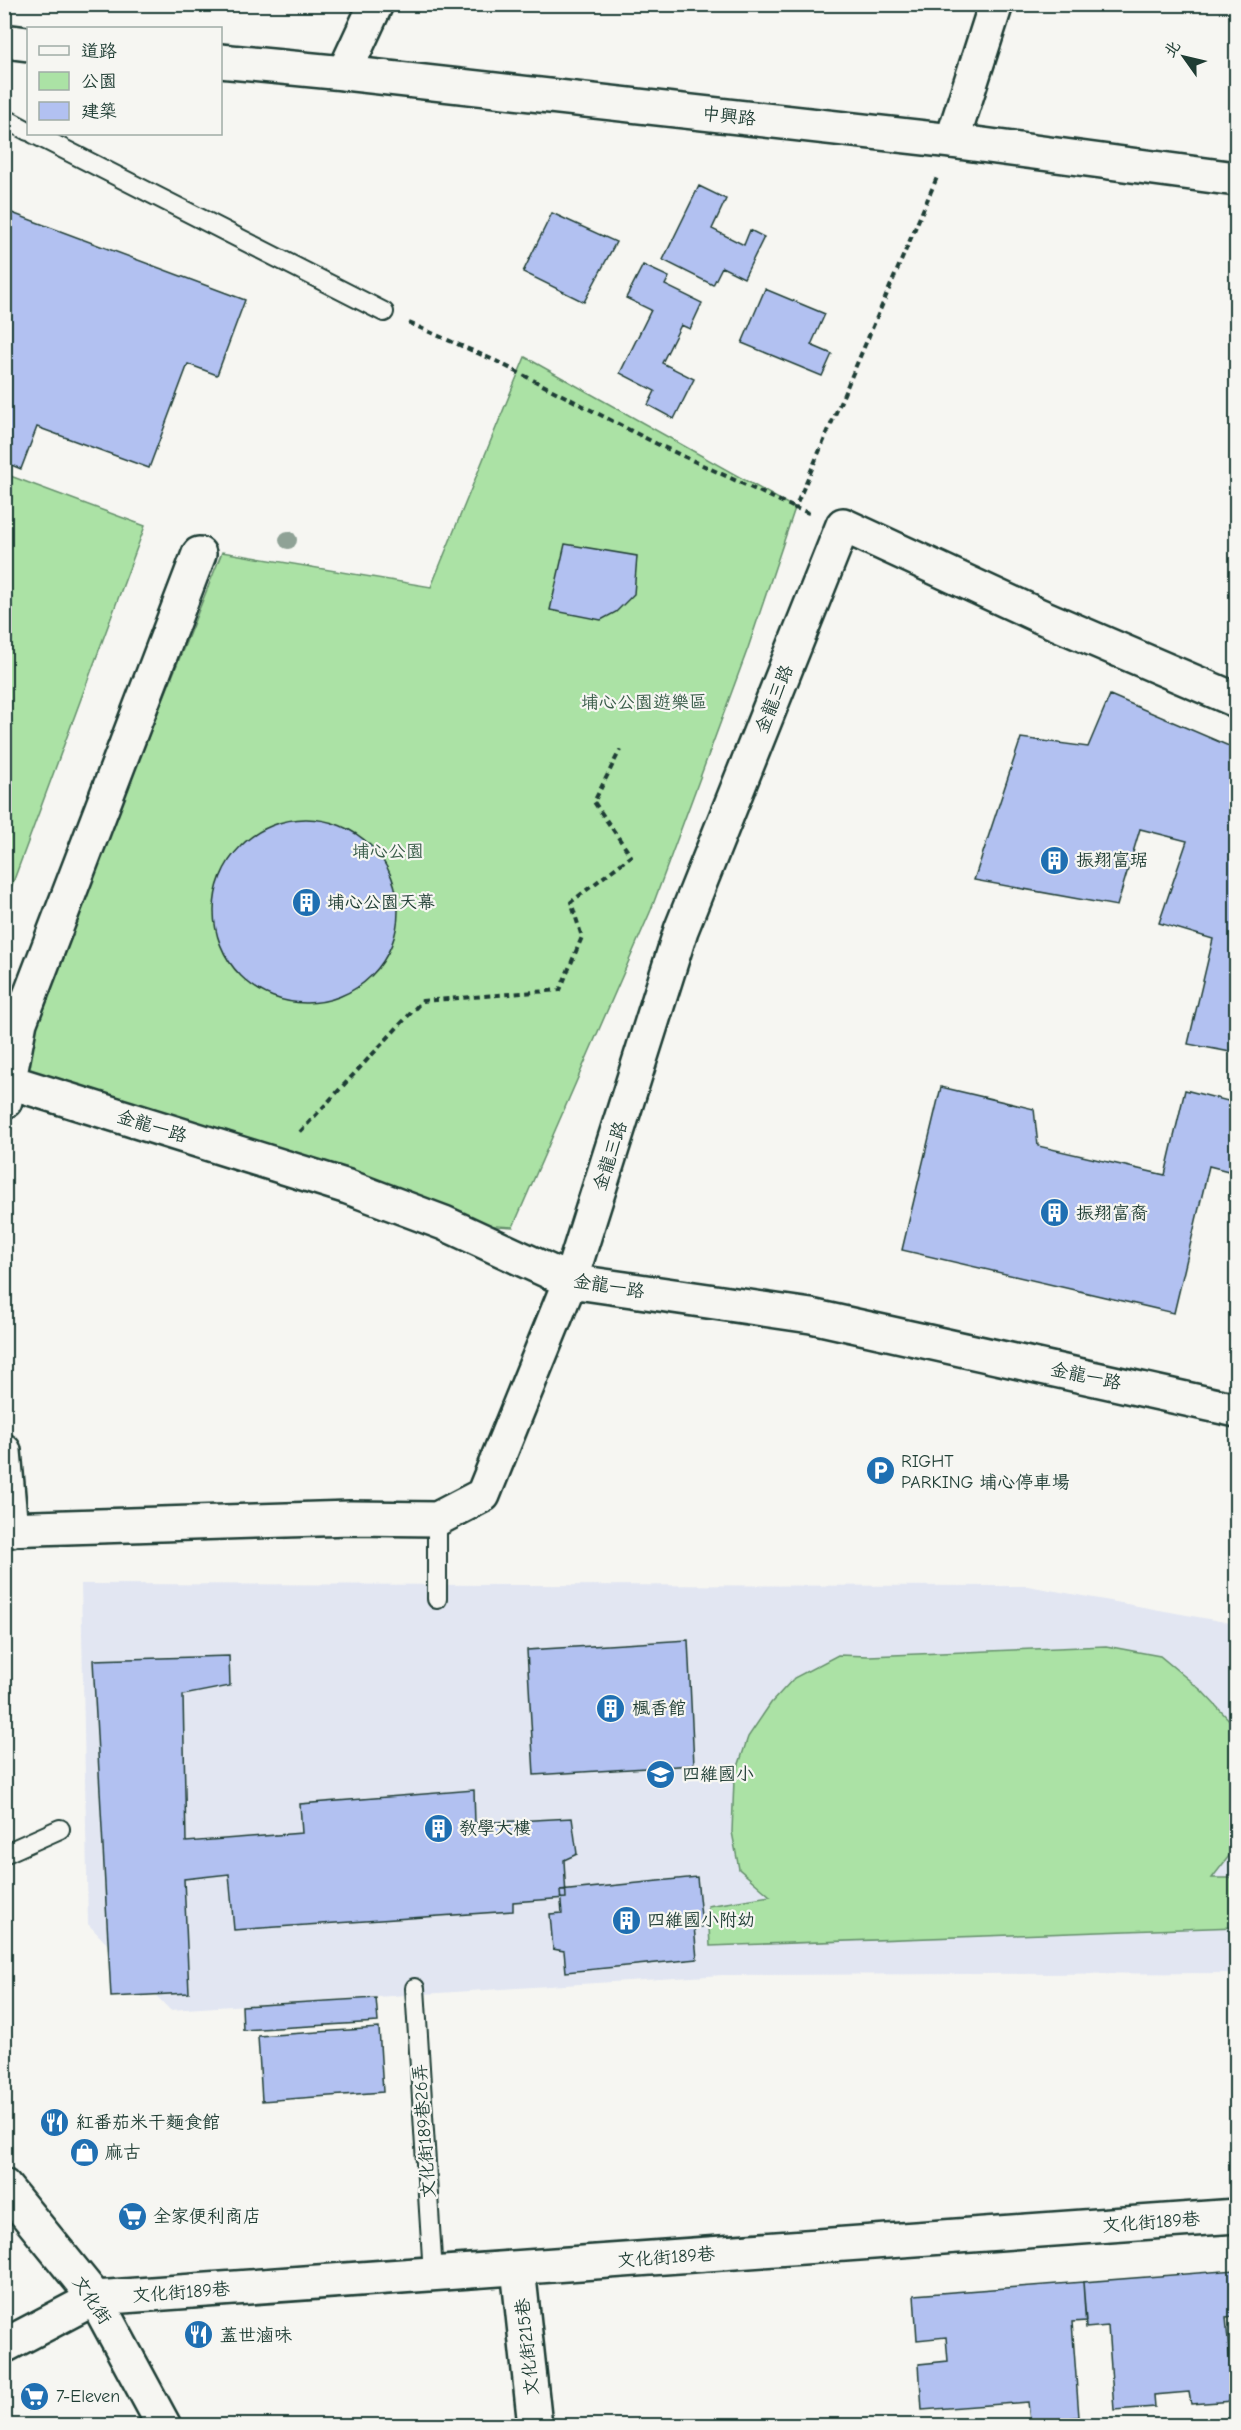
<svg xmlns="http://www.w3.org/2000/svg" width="1241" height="2430" viewBox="0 0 1241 2430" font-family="'Comic Neue','LXGW WenKai TC',sans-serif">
  <rect width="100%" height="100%" fill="#f6f6f2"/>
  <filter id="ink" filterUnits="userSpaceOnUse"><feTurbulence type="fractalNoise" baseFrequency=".0167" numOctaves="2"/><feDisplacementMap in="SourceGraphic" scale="12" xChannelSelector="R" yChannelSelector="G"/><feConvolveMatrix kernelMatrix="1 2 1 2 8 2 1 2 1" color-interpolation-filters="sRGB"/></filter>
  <g filter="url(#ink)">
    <path fill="#e2e6f2" d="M81,1584L1028,1586L1236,1624V1973L723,1975L170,2010L88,1924Z"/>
    <path fill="#abe2a5" stroke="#65906c" stroke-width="1.5" d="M525,357L795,508L748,648L651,910L513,1227L444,1223L17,1065L222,552L431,587Z
      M5,474L145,526L5,904L4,474Z
      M1106,1646L1160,1656L1201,1690L1236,1727V1847L1212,1878H1236V1927L710,1946L708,1906L770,1896L739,1869L732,1832L734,1779L748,1737L771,1703L794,1678L838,1655L869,1656Z"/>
    <path fill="#b2c1f1" stroke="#1f3d34" stroke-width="1.5" d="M699,186L726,199L712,229L744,245L750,230L764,237L744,278L722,267L713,285L663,260Z
      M4,210L245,300L217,375L188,364L149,468L37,427L21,469L4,462Z
      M552,213L616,242L584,302L523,272Z
      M643,265L669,277L665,285L702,303L690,329L681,325L662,363L694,379L674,419L648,405L655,391L620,373L651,310L626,298Z
      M765,289L825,314L811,345L832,354L822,376L742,343Z
      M565,544L637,556L634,594L616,612L601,620L550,610Z
      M1110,695L1236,749V1053L1188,1044L1213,939L1159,923L1187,841L1140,829L1117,906L974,880L1021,738L1088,747Z
      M214 911a92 92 0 1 1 184 0a92 92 0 1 1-184 0Z
      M941,1087L1034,1109L1038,1146L1165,1175L1185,1090L1236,1103V1173L1209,1166L1174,1313L902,1250Z
      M688,1640L694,1765L534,1775L527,1650Z
      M229,1656L230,1686L183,1695L186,1842L302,1833L300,1804L474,1790L475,1823L572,1818L577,1854L564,1860L566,1898L513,1902V1911L234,1930L229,1874L184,1879L189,1993L111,1997L93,1660Z
      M697,1877L702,1927L694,1926L697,1959L566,1972L564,1951L553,1949L550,1914L562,1913L560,1891Z
      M376,1998L378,2022L243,2030L242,2006Z
      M379,2028L383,2092L262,2101L258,2036Z
      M1236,2270V2316L1226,2317L1233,2401L1191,2404L1189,2392L1154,2395L1155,2407L1114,2410L1108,2326L1086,2328L1083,2282Z
      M1083,2282L1086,2321L1072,2322L1079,2417L1030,2421L1028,2402L922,2410L919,2364L948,2361L946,2337L917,2340L914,2295Z"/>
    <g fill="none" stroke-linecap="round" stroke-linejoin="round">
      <defs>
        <path id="lane" d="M4,118L28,131
          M34,134L384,312
          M437,1519V1599
          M4,1854L60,1829
          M415,1988L433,2274"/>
        <path id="street" d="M344,73L376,4
          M952,141L996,4
          M4,1080L348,1187L444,1223L570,1281L811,1316L1236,1410
          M5,1101L20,1022L199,554
          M4,1451L11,1530
          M4,1529L350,1518L437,1519L483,1495L570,1281L681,930L843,525L1040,616L1236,700
          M518,2268L535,2426
          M4,2346L95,2298L1236,2216"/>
        <path id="secondary" d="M4,41L28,44
          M220,61L344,73L952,141L1236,179
          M4,2186L95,2298L164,2426"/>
      </defs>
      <use href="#lane" stroke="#1f3d34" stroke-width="22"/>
      <use href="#street" stroke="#1f3d34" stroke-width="38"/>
      <use href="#secondary" stroke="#1f3d34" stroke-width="38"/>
      <path stroke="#1f3d34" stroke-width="4" stroke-dasharray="6 4.5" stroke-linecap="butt" d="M409,323L496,361L657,444L795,508
        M809,513L795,508L938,175
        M300,1132L422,1001L560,990L582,937L571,902L631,856L594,802L620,750"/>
      <use href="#lane" stroke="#f6f6f2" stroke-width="18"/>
      <use href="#street" stroke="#f6f6f2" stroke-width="33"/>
      <use href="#secondary" stroke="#f6f6f2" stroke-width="33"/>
    </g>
    <circle fill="#8fa296" cx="288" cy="540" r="9"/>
  </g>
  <defs>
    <symbol id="building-disc" viewBox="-11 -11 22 22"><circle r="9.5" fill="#1f6fb2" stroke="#f6f6f2"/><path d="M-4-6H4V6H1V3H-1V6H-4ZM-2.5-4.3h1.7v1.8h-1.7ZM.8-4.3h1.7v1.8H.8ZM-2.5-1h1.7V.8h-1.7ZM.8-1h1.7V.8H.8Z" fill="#fff"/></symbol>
    <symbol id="parking-disc" viewBox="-11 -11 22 22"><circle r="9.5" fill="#1f6fb2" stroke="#f6f6f2"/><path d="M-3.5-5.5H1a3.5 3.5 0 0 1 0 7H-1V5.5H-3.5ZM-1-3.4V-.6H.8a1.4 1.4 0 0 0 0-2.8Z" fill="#fff"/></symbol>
    <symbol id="school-disc" viewBox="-11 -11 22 22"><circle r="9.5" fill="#1f6fb2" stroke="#f6f6f2"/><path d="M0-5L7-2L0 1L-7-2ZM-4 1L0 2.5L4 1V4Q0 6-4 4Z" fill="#fff"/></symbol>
    <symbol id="restaurant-disc" viewBox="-11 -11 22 22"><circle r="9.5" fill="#1f6fb2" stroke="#f6f6f2"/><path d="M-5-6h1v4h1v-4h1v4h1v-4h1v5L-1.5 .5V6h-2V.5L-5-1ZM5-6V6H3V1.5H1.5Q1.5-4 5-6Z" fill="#fff"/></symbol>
    <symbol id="shop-disc" viewBox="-11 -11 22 22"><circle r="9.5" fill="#1f6fb2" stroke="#f6f6f2"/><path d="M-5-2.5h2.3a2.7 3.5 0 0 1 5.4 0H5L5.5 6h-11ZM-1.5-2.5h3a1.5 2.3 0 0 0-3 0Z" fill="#fff"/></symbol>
    <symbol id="supermarket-disc" viewBox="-11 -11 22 22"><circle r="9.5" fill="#1f6fb2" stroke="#f6f6f2"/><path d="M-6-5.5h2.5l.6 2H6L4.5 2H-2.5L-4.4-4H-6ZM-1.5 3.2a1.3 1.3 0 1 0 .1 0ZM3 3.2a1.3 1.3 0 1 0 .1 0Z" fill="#fff"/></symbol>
  </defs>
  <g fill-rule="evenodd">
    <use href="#building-disc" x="1038" y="844" width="33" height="33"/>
    <use href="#building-disc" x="290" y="886" width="33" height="33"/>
    <use href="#building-disc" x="1038" y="1196" width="33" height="33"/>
    <use href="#parking-disc" x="864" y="1454" width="33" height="33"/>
    <use href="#building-disc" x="594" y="1692" width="33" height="33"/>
    <use href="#school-disc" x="644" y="1758" width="33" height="33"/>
    <use href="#building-disc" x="422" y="1812" width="33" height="33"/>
    <use href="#building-disc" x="610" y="1904" width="33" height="33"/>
    <use href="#restaurant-disc" x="38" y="2106" width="33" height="33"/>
    <use href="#shop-disc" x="68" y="2136" width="33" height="33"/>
    <use href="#supermarket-disc" x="116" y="2200" width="33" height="33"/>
    <use href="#restaurant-disc" x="182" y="2318" width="33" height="33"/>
    <use href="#supermarket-disc" x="18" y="2380" width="33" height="33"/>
  </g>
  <g text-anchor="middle" stroke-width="4.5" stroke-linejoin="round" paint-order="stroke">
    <g font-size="18" fill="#1f3d34" stroke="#f6f6f2">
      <text transform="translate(729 116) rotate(6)" y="6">中興路</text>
      <text transform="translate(774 699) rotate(-68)" y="6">金龍三路</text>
      <text transform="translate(152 1126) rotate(17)" y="6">金龍一路</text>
      <text transform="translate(610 1156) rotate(-72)" y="6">金龍三路</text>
      <text transform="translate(609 1286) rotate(9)" y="6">金龍一路</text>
      <text transform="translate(1086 1376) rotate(12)" y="6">金龍一路</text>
      <text transform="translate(424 2131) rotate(-94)" y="6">文化街189巷26弄</text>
      <text transform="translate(1151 2222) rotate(-4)" y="6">文化街189巷</text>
      <text transform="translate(666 2257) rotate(-4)" y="6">文化街189巷</text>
      <text transform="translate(181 2292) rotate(-4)" y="6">文化街189巷</text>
      <text transform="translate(92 2300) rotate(56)" y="6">文化街</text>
      <text transform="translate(527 2347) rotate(-96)" y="6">文化街215巷</text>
    </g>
    <g font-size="18" fill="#3b5e4b" stroke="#f6f6f2">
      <text x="644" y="708">埔心公園遊樂區</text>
      <text x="388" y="857">埔心公園</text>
    </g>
    <g font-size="18" fill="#1f3d34" stroke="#f6f6f2" text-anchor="start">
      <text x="1076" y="866">振翔富琚</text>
      <text x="327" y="908">埔心公園天幕</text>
      <text x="1076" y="1219">振翔富裔</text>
      <text x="901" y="1467">RIGHT<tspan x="901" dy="21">PARKING 埔心停車場</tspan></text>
      <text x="632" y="1714">楓香館</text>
      <text x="682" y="1780">四維國小</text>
      <text x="459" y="1834">教學大樓</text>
      <text x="647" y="1926">四維國小附幼</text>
      <text x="76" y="2128">紅番茄米干麵食館</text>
      <text x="105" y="2158">麻古</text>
      <text x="153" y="2222">全家便利商店</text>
      <text x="220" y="2341">蓋世滷味</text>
      <text x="56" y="2402">7-Eleven</text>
    </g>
  </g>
  <rect width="1241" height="2430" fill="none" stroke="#f6f6f2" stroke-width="24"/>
  <rect x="12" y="12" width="1217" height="2406" fill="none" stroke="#1f3d34" stroke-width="2" filter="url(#ink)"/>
  <rect x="27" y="27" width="195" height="108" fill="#f6f6f2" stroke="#a0aca6" stroke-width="1.5"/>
  <rect x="39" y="46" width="30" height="9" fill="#f6f6f2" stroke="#a0aca6" stroke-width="1.5"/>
  <text x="81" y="57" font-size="18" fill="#1f3d34">道路</text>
  <rect x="39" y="72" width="30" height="18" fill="#abe2a5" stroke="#a0aca6" stroke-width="1.5"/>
  <text x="81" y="87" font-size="18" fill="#1f3d34">公園</text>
  <rect x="39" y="102" width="30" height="18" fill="#b2c1f1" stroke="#a0aca6" stroke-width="1.5"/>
  <text x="81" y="117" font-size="18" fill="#1f3d34">建築</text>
  <g transform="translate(1184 57) rotate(304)" stroke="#f6f6f2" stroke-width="4.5" paint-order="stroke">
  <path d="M0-4.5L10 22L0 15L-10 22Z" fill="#1f3d34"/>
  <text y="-9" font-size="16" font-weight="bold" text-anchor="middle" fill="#1f3d34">北</text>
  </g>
</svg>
